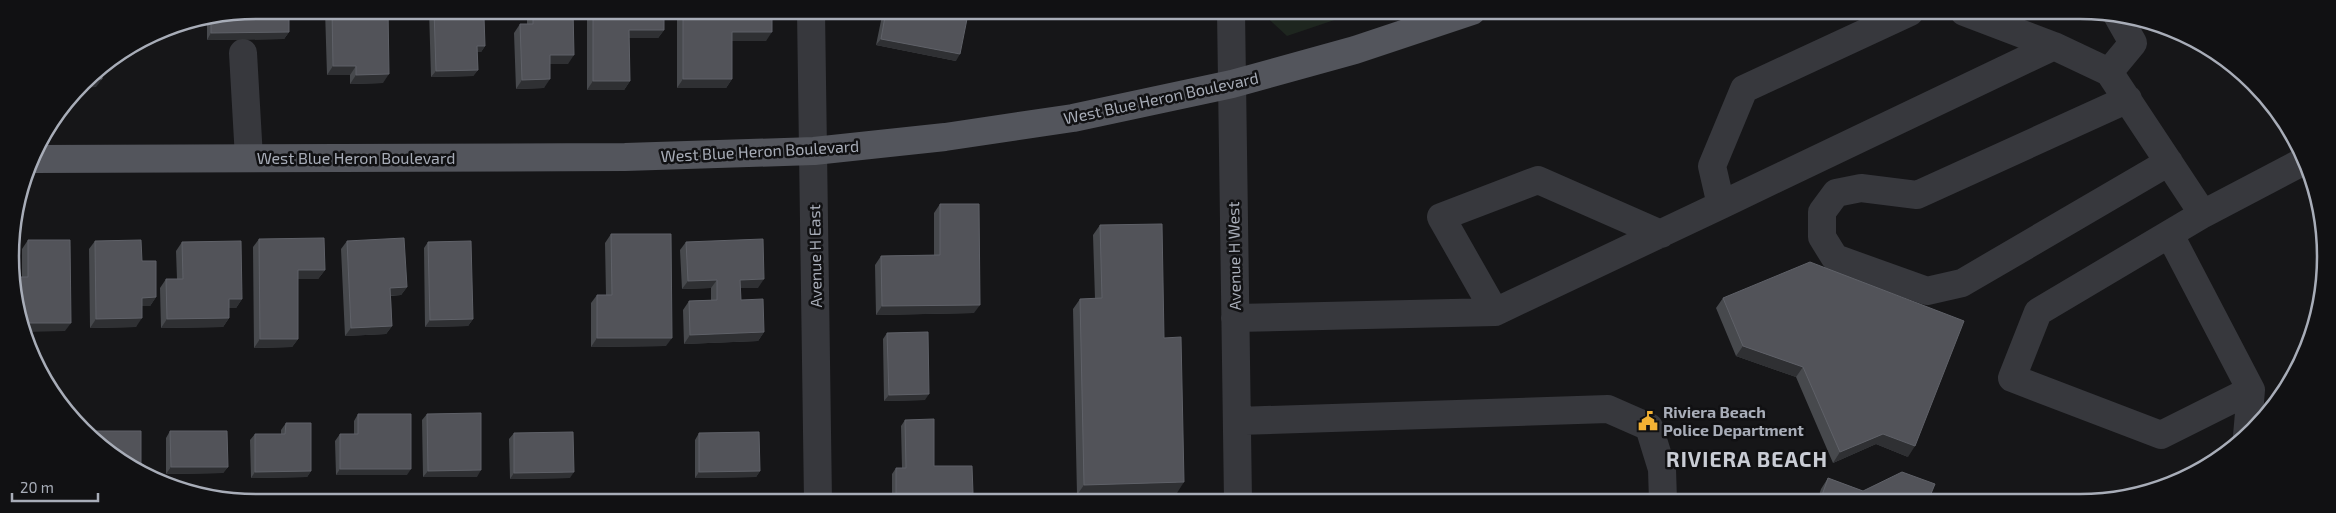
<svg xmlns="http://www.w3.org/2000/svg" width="2336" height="513" viewBox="0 0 2336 513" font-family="'Exo 2',sans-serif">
  <rect width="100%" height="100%" fill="#161618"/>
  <path fill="#1e261f" d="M1260,11H1361L1287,36Z"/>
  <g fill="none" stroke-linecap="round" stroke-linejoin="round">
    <path stroke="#37383d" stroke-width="28" d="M811,11L818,501
      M1231,11L1238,501
      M1964,12L2054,46L2109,72L2203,214L2302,162
      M243,53L249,158
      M2109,72L2133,43L2116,13
      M2128,99L1917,195L1861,188L1836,193L1822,212V237L1835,258L1927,291L1962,283L2169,162
      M1721,205L2054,46
      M2170,235L2251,390L2161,435L2012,378L2038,312L2203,214
      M1495,312L1441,217L1538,180L1661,234
      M1235,318L1495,312L1721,205L1712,166L1744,89L1910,12
      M1237,421L1608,409L1649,427L1662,469L1663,501
      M2247,436L2251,390"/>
    <path stroke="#53555c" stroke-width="28" d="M32,159L625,157L814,151L945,137L1073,118L1232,84L1355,50L1472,11"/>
  </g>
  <path fill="#47494d" d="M256,10L289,32L284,39L207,40V20Z
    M325,10H388L383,83L350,84V75H327Z
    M429,10H477V17L485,46L481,52H477L478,70L473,76L431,77Z
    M527,10H573L568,64H550L544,88L516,89L514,33L520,24H527Z
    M587,10H664V30L658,38H629L630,81L624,90H587Z
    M677,10L772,11L766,41H732V79L726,88H677Z
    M883,11H954L956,61L876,45Z
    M940,204L974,313L876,315L875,265L881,256L934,255V213Z
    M1100,225L1164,338L1177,493L1077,495L1073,309L1080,299H1095L1093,235Z
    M611,234L666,346L591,347V303L597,295H606L605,243Z
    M259,239L325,270L318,279H298V339L292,347L254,348L253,247Z
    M28,240L65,331L22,277V249Z
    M95,241L142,261L156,297L150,306H142L136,327L90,328L89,249Z
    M347,241L407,287L401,295L391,296L392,326L386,334L345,336L341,249Z
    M182,242L242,299L236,308H229V318L223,327L161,328L160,288L166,279H177L176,251Z
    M428,242L473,319L468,326L425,327L424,248Z
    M686,242L758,288H740L741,300L764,332L758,341L684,344L683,310L689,301L711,300V288L682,289L680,250Z
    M1723,298L1908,457L1876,444L1833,463L1796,377L1736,356L1716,308Z
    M887,333L925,400L884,401L883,339Z
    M358,414L407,475H336L335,441L340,434H354V421Z
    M427,414L477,477H423L422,420Z
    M905,420L934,466L973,493L968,499L940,500V501L892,500V474L896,468H902L901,426Z
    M286,423L311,471L307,477L251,478L250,440L255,434H281V430Z
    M170,431L228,467L223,473L166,474V438Z
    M514,433L570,478L510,479L509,439Z
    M699,433L760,471L756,477L695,478V440Z
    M1828,478L1863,491L1928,501H1817L1821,489Z"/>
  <path fill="#2f3033" d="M629,30H664L658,38H623Z
    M289,32L284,39L207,40L211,33Z
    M732,32H772L766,41H726Z
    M881,39L960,54L956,61L876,45Z
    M477,46H485L481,52H472Z
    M550,55H574L568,64H544Z
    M333,66H356L350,75H327Z
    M478,70L473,76L431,77L436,71Z
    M389,74L383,83L350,84L356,75Z
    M88,79H102L96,87L81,88Z
    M550,79L544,88L516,89L522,80Z
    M683,79H732L726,88H677Z
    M593,81H630L624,90H587Z
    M298,270H325L318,279H292Z
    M764,279L758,288H734L740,280Z
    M717,280L711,288L682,289L688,281Z
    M407,287L401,295L384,296L390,288Z
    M156,297L150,306H136L142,298Z
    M229,299H242L236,308H223Z
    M980,305L974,313L876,315L882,306Z
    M142,318L136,327L90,328L96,319Z
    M229,318L223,327L161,328L167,319Z
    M473,319L468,326L425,327L430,320Z
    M20,323H71L65,331L24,332Z
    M392,326L386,334L345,336L351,328Z
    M764,332L758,341L684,344L690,335Z
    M597,338H672L666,346L591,347Z
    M260,339H298L292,347L254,348Z
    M1743,346L1803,367L1796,377L1736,356Z
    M929,394L925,400L884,401L889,395Z
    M1883,434L1915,446L1908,457L1876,444L1833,463L1840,452Z
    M141,467L138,472L134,470L131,468Z
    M171,467H228L223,473L166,474Z
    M340,469H411L407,475H336Z
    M481,470L477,477H423L428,471Z
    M311,471L307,477L251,478L255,472Z
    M760,471L756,477L695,478L699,472Z
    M574,472L570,478L510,479L514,473Z
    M1184,482L1177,493L1077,495L1084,485Z
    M940,493H973L968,499L935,500Z
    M896,494H918L913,500H892Z"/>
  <path fill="#525359" stroke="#5f6168" d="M256,10H289V32L211,33V19Z
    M332,10H388L389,74L356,75V66H333Z
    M434,10H477V17H484L485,46H477L478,70L436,71Z
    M533,10H573L574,55H550V79L522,80L520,24H533Z
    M593,10H664V30H629L630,81H593Z
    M683,10L772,11V32H732V79H683Z
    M886,11H954L968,14L960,54L881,39Z
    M102,66V79H88L94,71Z
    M940,204H979L980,305L882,306L881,256L940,255Z
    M1162,224L1164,338L1181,337L1184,482L1084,485L1080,299L1102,298L1100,225Z
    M611,234H671L672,338H597V295H612Z
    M324,238L325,270H298V339H260L259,239Z
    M404,238L407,287L390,288L392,326L351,328L347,241Z
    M763,239L764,279L740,280L741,300L763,299L764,332L690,335L689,301L717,300V280L688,281L686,242Z
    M28,240H70L71,323H20L18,321L14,277H28Z
    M141,240L142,261H156V297L142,298V318L96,319L95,241Z
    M241,241L242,299H229V318L167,319L166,279H183L182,242Z
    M471,241L473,319L430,320L428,242Z
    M1810,262L1964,321L1915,446L1883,434L1840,452L1803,367L1743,346L1723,298Z
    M928,332L929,394L889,395L887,333Z
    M481,413V470L428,471L427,414Z
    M358,414H411V469H340V434H358Z
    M934,419V466H972L973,493H940V501H918V494H896V468H906L905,420Z
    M286,423H311V471L255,472V434H285Z
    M89,431H141V467L131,468Z
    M170,431H227L228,467H171Z
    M573,432L574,472L514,473V433Z
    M759,432L760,471L699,472V433Z
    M1902,472L1935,484L1928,501H1820L1828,478L1863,491Z"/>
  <defs>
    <symbol id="civic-bare" viewBox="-9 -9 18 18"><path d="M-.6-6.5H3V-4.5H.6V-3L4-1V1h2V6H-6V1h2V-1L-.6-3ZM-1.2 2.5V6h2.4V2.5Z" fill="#f2b134" stroke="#111113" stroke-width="2.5" paint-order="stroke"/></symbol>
  </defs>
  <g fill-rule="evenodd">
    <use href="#civic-bare" x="1634" y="407" width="28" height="28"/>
  </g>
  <g text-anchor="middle" stroke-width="5" stroke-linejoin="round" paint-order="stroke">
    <g font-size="16" fill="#a8adb8" stroke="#111113">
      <text transform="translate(1161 98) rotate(-12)" y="6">West Blue Heron Boulevard</text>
      <text transform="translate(760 151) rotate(-3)" y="6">West Blue Heron Boulevard</text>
      <text x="356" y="164">West Blue Heron Boulevard</text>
      <text transform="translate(815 256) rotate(-91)" y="6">Avenue H East</text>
      <text transform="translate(1234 256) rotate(-91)" y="6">Avenue H West</text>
    </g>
    <g font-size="16" font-weight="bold" fill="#a8adb8" stroke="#111113" text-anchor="start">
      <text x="1663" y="418">Riviera Beach<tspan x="1663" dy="18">Police Department</tspan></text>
    </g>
    <g font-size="21" font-weight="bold" letter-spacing="1" fill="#c9ccd4" stroke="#111113">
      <text x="1747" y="467">RIVIERA BEACH</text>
    </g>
  </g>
  <path d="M0 0H2336V513H0ZM256 19H2080A237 237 0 0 1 2317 256V257A237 237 0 0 1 2080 494H256A237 237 0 0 1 19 257V256A237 237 0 0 1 256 19Z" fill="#111113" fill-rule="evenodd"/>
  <path fill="none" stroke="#a8adb8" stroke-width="2.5" d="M256 19H2080A237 237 0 0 1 2317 256V257A237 237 0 0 1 2080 494H256A237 237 0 0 1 19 257V256A237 237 0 0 1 256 19Z"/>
  <path d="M12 493v8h86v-8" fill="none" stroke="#a8adb8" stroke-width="2.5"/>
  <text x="20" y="493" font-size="15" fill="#a8adb8" stroke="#111113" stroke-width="4" paint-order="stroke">20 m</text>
</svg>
